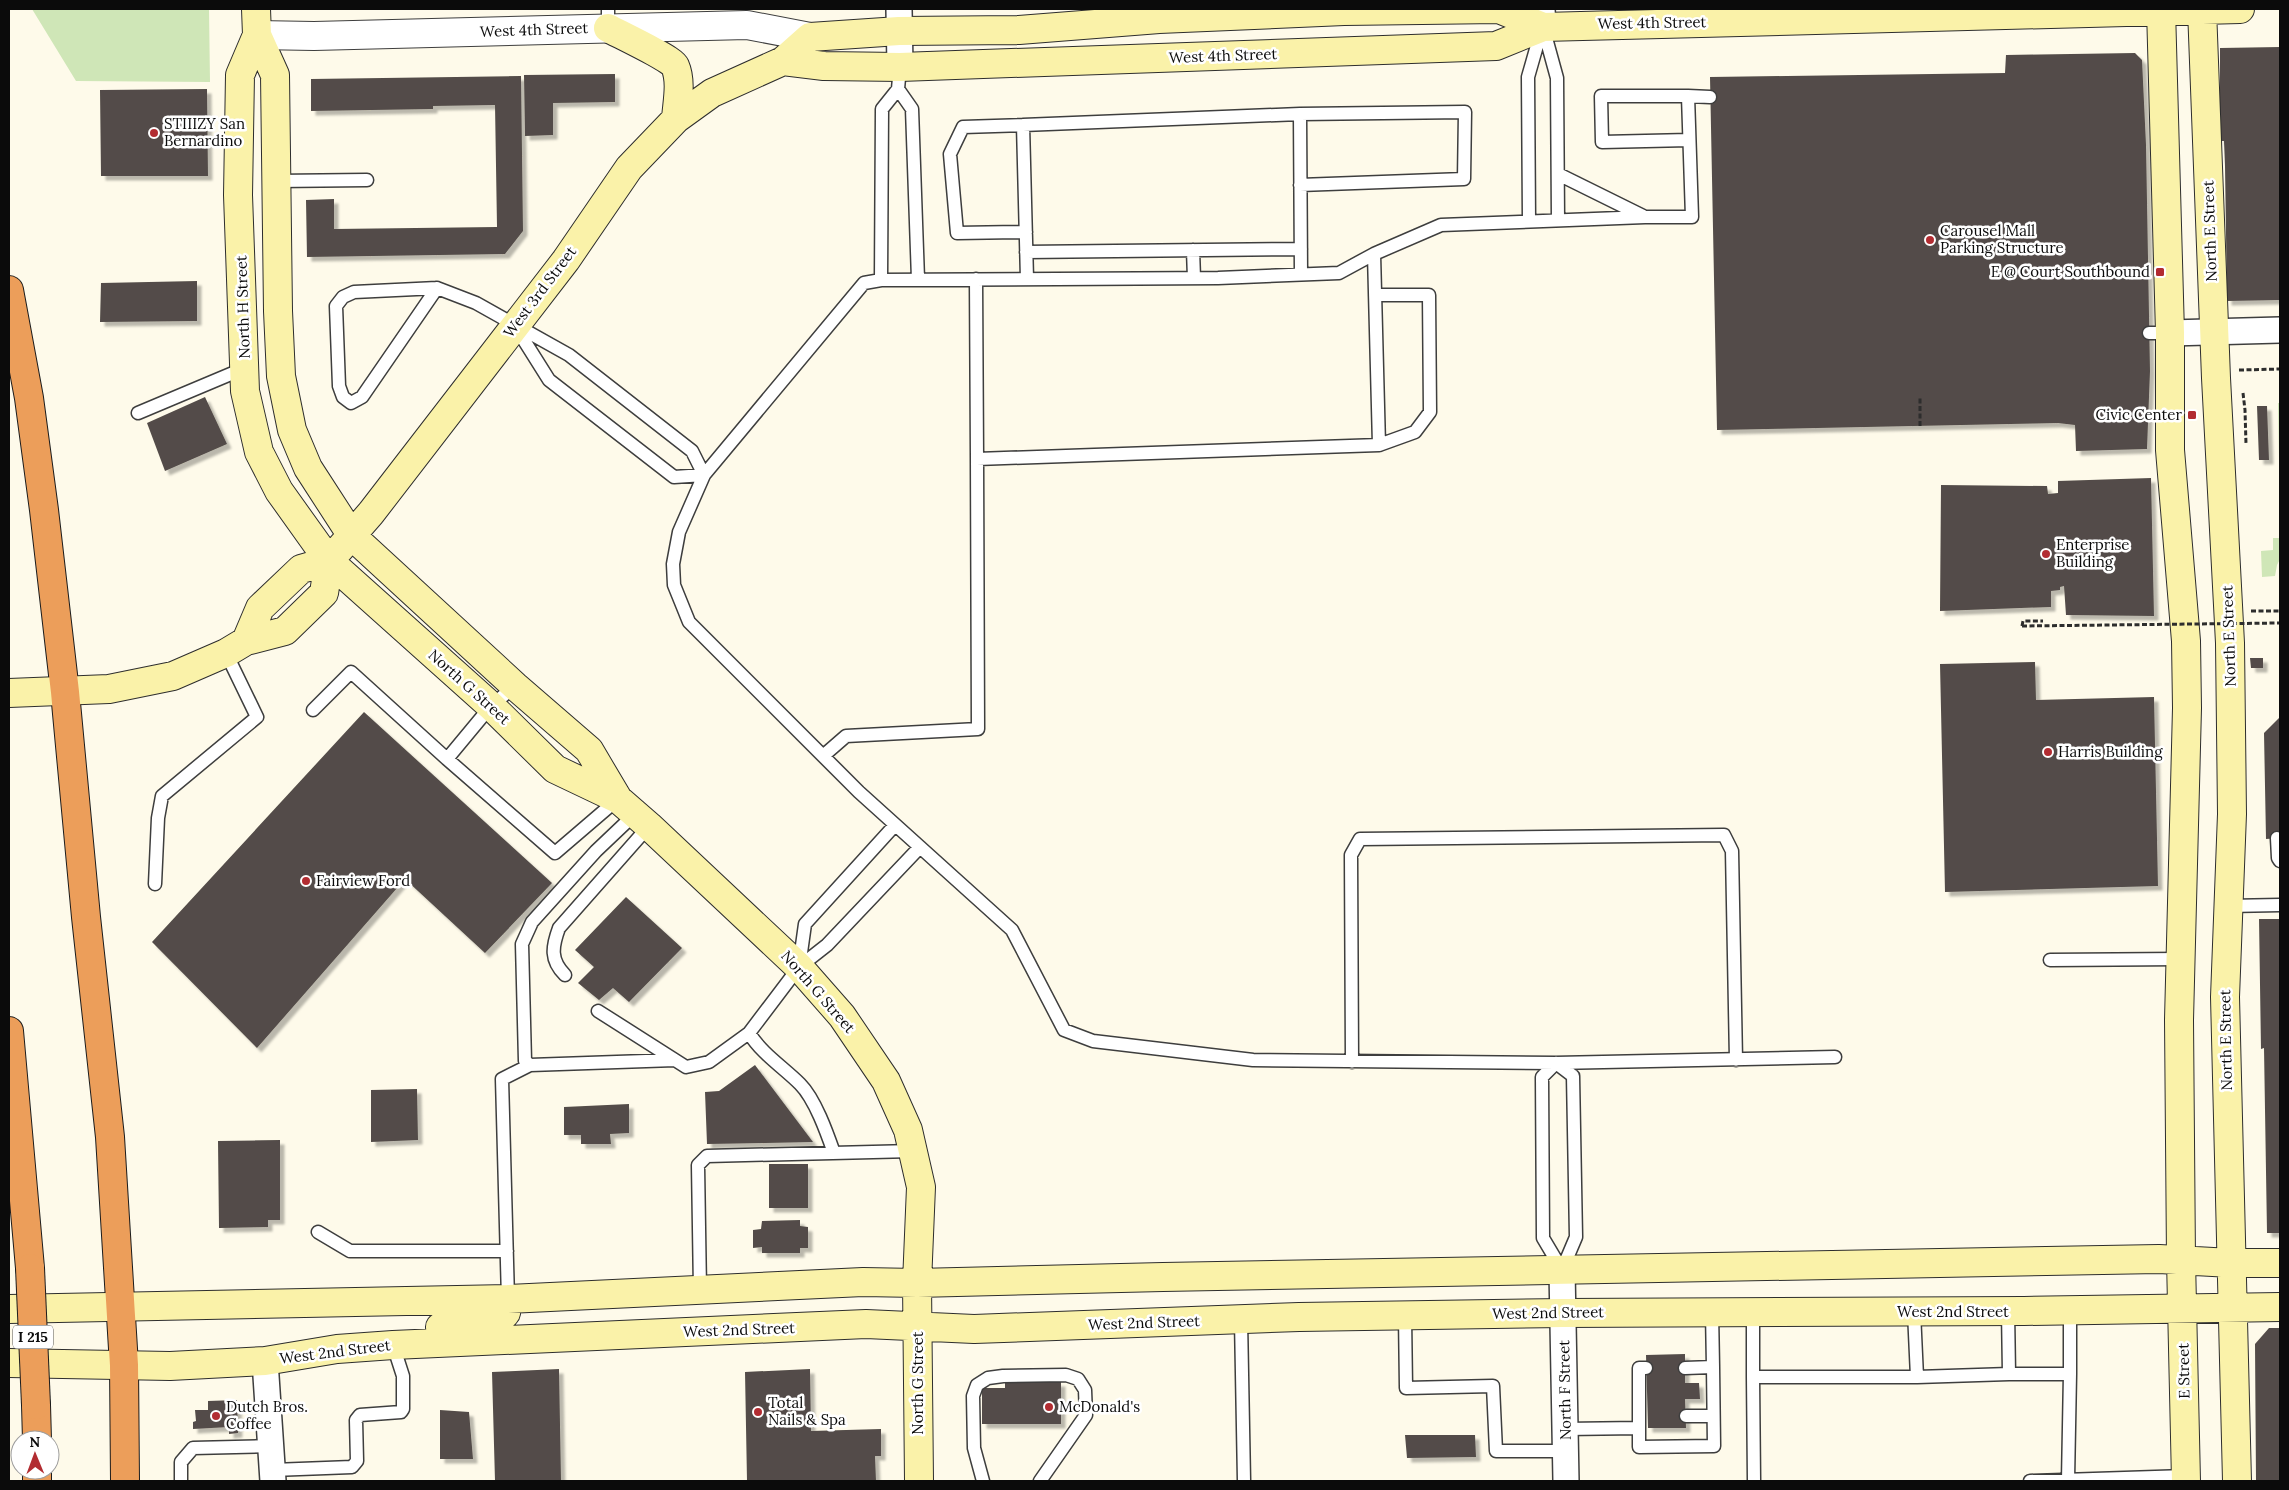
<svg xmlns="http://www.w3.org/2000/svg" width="2289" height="1490" viewBox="0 0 2289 1490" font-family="Lora,serif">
  <defs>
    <filter id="shadow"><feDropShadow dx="4.5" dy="4.5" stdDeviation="1" flood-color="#0004"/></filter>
  </defs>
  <rect width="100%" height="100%" fill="#fefaea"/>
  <path fill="#cfe6b7" d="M32,9H209L210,82L76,81Z
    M2278,403H2280V459H2279Z
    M2273,538H2280V559L2277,565L2275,576L2262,577L2261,551L2273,550Z"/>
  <path fill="#534c48" filter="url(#shadow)" d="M2280,47V300L2227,301L2225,166L2224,141H2220V48Z
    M2135,53L2142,60L2146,145L2150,371L2147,449L2076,451L2075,425L2058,423L1717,430L1710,77L2005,73L2006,55Z
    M615,74V102L553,103V135L525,136L524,75Z
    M521,76L523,231L505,254L307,257L306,200L334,199V229L497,227L495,105L433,106V109L311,111V79Z
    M207,89L208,176H101L100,90Z
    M197,281V321L100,322L101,283Z
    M205,397L227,444L165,471L147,423Z
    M2257,406H2267L2269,460H2259Z
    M2151,478L2154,616L2066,615L2064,586L2060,587V590L2051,591V607L1940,611L1941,485L2047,486L2048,494L2058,493V481Z
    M2250,658H2263V668H2251Z
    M2035,662L2036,700L2154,697L2158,886L1945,892L1940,664Z
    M364,712L552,883L485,953L405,879L257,1048L152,942Z
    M2280,717V838L2266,839L2264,733Z
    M626,897L682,948L629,1002L613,988L599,1000L578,983L594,967L575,950Z
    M2259,919H2280V1233H2267L2264,1048L2261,1049Z
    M755,1065L813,1142L707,1144L705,1092L719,1091Z
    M417,1089L418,1140L371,1142V1090Z
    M629,1104V1133L610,1134L611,1144H581V1135H564V1107Z
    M280,1140V1220H268V1227L219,1228L218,1141Z
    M769,1164H808V1208H769Z
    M800,1220V1226L808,1227V1248H800V1253H762V1247L753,1248V1230L761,1229L762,1221Z
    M2269,1328H2280V1481H2256L2255,1344Z
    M1685,1354V1383H1699L1700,1399H1685L1686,1428H1648L1646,1355Z
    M559,1369L561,1481H495L492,1372Z
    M810,1369L811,1431L881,1429V1456H875L876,1481H747L745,1372Z
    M1005,1382H1061V1424H982V1388H1005Z
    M237,1400L238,1433L229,1434V1427L193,1429V1422L196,1421L195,1410H208V1401Z
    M440,1410L469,1412L473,1459H440Z
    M1405,1435H1475L1476,1457L1407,1458Z"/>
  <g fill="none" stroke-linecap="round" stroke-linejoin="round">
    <defs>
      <path id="service" d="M608,9V28
        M1543,27L1557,78L1558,220
        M898,89L912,109L918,279
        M1688,96L1710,97
        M1023,125L1300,114
        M1689,140L1602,142L1601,96H1688L1692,217H1645L1441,225L1374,254L1339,273L1218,278L881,280L864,283L704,475L679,532L673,564L674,585L689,622L859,792L1012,930L1064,1030L1093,1041L1253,1060L1556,1063L1835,1057
        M1558,174L1643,216
        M276,181L367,180
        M1300,185L1464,179L1465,112L1300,114L1301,274
        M1529,221L1528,77L1542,28
        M1026,232L957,233L950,154L963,127L1023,125L1027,279
        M1193,250L1194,278
        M1026,252L1301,249
        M976,279L977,459L1379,445L1374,254
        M881,280L882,109L898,89L900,67
        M437,288L362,397L351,403L343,397L339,386L336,306L343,297L354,292L437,288L476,303L569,355L692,451L704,475
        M1375,295H1429L1430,412L1415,432L1379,445
        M515,326L549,380L674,477L704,475
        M2149,333H2170
        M138,413L245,368
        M313,710L351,672L447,759L491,706L515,686
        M823,756L846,736L978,729L977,459
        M447,759L555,853L618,799
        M636,813L596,851L532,922L522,944L525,1061L530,1065L675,1060
        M2277,838L2278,858L2280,861
        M155,884L158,818L162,796L257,717L226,653
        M2228,906L2280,905
        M2050,960L2181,959
        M799,967L805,924L895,825
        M565,975C550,960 552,947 559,928L649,826
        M598,1011L686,1067L709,1062L749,1033L799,967L827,945L920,847
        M749,1033C762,1054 783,1067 800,1084C815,1099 827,1133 834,1153
        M1352,1062L1351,855L1360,839L1724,835L1732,851L1736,1060
        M1556,1063L1573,1076L1576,1237L1562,1270L1543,1238L1542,1077Z
        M318,1232L350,1251H507
        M700,1290L698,1165L707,1156L913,1151
        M508,1299L502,1079L530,1065
        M1753,1312V1377H1917L1914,1312
        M1405,1316L1406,1388L1493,1386L1496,1451H1565
        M1241,1320L1244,1481
        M1685,1368L1713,1367L1712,1312
        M2009,1374H2070V1311
        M1753,1377L1754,1481
        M1917,1377L2009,1374L2008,1311
        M1686,1416H1713
        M1639,1428V1447L1714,1446L1713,1367
        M1565,1429L1639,1428V1368H1646
        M273,1470L352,1467L357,1461L356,1420L360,1415L401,1412L403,1409V1376L393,1345
        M2068,1480L2070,1374
        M181,1481V1462L193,1448L272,1446
        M983,1481L974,1448L973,1396L977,1385L988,1378L1003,1376L1066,1375L1078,1379L1085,1390L1086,1415L1040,1481
        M2030,1481L2186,1476"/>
      <path id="minor" d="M899,9L900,67
        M1542,9L1543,27
        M2170,333L2280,330
        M1562,1270L1566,1481
        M265,1361L273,1481"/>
      <path id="tertiary" d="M257,35L314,36L747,25L810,37"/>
      <path id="secondary" d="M256,9L257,35L275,75L278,311L281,376L292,430L308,468L352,536L515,686L589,750L618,799
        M2161,9L2170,333V450L2186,641L2187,708L2179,1020L2181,1260L2186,1481
        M2202,9L2216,378L2230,643L2232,814L2225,997L2237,1481
        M608,28C619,34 672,59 675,66C682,82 677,103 676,119
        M257,35L240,75L238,195L245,391L259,452L279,491L329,561L491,706L555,769L618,799L649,826L799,967L842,1016L886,1081L908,1130L921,1187L917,1283L919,1481
        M783,61L824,66L900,67L1496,46L1543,27L2240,9
        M246,641L260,608L301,569L329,561L371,513L566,260L629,168L676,119L712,93L783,61L810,37L899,31L1019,30L1159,19L1344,11L1499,9L1543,27
        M9,693L109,689L173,676L226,653L246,641L285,631L324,593L329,561
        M9,1309L508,1299L863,1282L917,1283L1163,1277L2159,1259L2231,1263H2280
        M440,1327L502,1317L506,1313L508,1299
        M9,1363L170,1366L265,1361L337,1349L393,1345L866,1324L974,1329L1299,1317L1564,1313L2024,1311L2280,1307"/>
      <path id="motorway" d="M9,290L29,398L44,510L65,692L86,917L110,1137L124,1365L125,1481
        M9,1031L30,1268
        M36,1405L37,1440
        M37,1470V1481"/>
    </defs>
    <use href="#service" stroke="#3e3e3e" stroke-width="15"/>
    <use href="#minor" stroke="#3e3e3e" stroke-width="28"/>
    <use href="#tertiary" stroke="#3e3e3e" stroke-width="30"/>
    <use href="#secondary" stroke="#2d2d2d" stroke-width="30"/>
    <use href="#motorway" stroke="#1c1c1c" stroke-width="30"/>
    <path stroke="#2d2d2d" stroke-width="3" stroke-dasharray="5 2.5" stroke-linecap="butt" d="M2239,370L2280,369
      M2243,393L2245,410L2246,444
      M1920,426V397
      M2251,611H2280
      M2022,626L2023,621H2043"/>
    <use href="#service" stroke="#fff" stroke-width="12"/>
    <use href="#minor" stroke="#fff" stroke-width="25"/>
    <use href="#tertiary" stroke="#fff" stroke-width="28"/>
    <use href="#secondary" stroke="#faf2a9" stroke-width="28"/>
    <use href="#motorway" stroke="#ec9e5a" stroke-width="28"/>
    <defs>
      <path id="motorway-bridge" d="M30,1268L36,1405"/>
    </defs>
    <use href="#motorway-bridge" stroke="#1c1c1c" stroke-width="30" stroke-linecap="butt"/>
    <path stroke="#2d2d2d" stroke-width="3" stroke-dasharray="5 2.5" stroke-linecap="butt" d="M2022,626L2280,623"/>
    <use href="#motorway-bridge" stroke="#ec9e5a" stroke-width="28"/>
  </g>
  <g fill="#b22c31" stroke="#fff" stroke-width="2">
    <circle cx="154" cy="133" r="5"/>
    <circle cx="1930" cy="240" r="5"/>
    <rect x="2155" y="267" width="10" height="10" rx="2.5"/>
    <rect x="2187" y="410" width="10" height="10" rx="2.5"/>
    <circle cx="2046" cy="554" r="5"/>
    <circle cx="2048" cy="752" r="5"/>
    <circle cx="306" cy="881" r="5"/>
    <circle cx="1049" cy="1407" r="5"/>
    <circle cx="758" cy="1412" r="5"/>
    <circle cx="216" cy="1416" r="5"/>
  </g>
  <g text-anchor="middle" stroke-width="5" stroke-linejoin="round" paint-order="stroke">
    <rect fill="#fff" stroke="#545454" stroke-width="1" x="13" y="1325.5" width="40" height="23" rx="4"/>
    <g font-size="14" font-weight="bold" fill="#0b0b0b">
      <text x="33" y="1342">I 215</text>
    </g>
    <g font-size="15" fill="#0b0b0b" stroke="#fff">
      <text transform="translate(1652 23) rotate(-1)" y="5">West 4th Street</text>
      <text transform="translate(534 30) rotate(-2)" y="5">West 4th Street</text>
      <text transform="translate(1223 56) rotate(-2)" y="5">West 4th Street</text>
      <text transform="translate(2210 231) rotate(-92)" y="5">North E Street</text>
      <text transform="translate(540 292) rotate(-53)" y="5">West 3rd Street</text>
      <text transform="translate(243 307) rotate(-92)" y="5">North H Street</text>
      <text transform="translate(2229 636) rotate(-92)" y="5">North E Street</text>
      <text transform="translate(469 687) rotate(42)" y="5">North G Street</text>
      <text transform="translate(818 992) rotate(49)" y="5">North G Street</text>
      <text transform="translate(2226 1040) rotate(-91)" y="5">North E Street</text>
      <text x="1953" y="1317">West 2nd Street</text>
      <text transform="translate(1548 1313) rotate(-1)" y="5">West 2nd Street</text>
      <text transform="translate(1144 1323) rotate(-2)" y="5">West 2nd Street</text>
      <text transform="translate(739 1330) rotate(-2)" y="5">West 2nd Street</text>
      <text transform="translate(335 1352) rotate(-7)" y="5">West 2nd Street</text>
      <text transform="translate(2184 1371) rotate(-91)" y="5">E Street</text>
      <text transform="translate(918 1383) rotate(-90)" y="5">North G Street</text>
      <text transform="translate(1565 1390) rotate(-91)" y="5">North F Street</text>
    </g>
    <g font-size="15" fill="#0b0b0b" stroke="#fff" text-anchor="start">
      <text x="164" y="129">STIIIZY San<tspan x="164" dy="17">Bernardino</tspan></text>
      <text x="1940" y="236">Carousel Mall<tspan x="1940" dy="17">Parking Structure</tspan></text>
      <text x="2150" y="277" text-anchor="end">E @ Court Southbound</text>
      <text x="2182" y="420" text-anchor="end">Civic Center</text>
      <text x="2056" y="550">Enterprise<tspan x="2056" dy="17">Building</tspan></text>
      <text x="2058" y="757">Harris Building</text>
      <text x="316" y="886">Fairview Ford</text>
      <text x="768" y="1408">Total<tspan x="768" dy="17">Nails &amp; Spa</tspan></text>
      <text x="226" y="1412">Dutch Bros.<tspan x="226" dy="17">Coffee</tspan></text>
      <text x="1059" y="1412">McDonald's</text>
    </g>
  </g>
  <rect width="2289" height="1490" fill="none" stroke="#0b0b0b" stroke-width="20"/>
  <g transform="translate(35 1455) rotate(359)"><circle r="24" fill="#ffffff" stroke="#9d9d9d"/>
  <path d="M0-4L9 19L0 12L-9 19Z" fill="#b22c31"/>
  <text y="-8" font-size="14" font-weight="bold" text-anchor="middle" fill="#0b0b0b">N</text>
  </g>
</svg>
